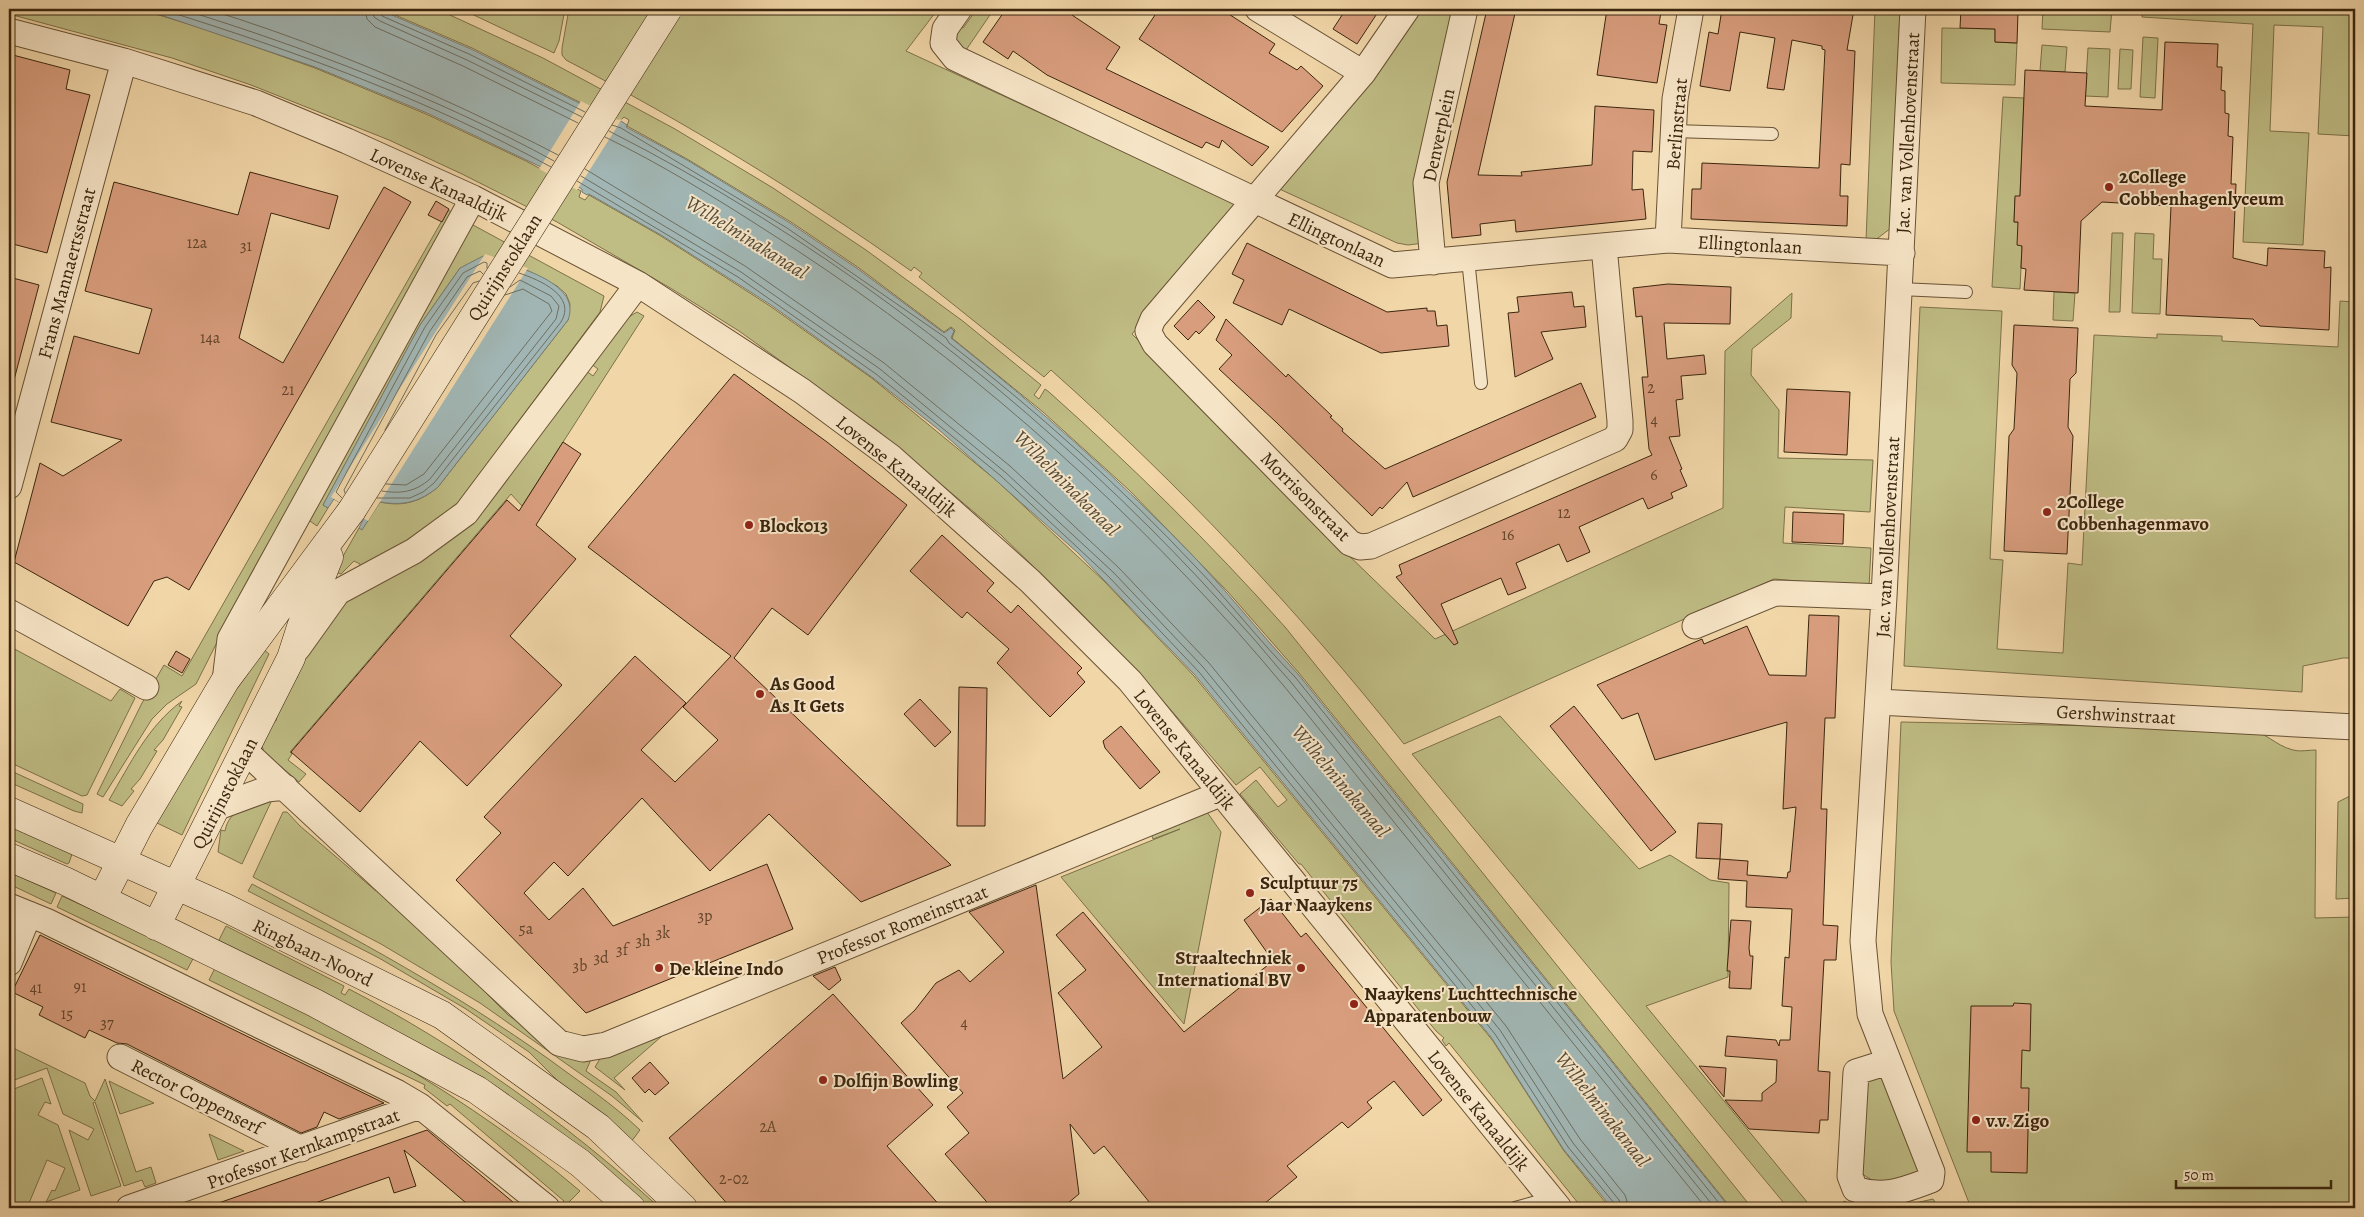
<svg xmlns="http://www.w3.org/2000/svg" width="2364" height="1217" viewBox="0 0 2364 1217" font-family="Alegreya,serif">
  <rect width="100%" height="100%" fill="#f1d6a8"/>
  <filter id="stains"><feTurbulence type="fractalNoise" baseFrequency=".004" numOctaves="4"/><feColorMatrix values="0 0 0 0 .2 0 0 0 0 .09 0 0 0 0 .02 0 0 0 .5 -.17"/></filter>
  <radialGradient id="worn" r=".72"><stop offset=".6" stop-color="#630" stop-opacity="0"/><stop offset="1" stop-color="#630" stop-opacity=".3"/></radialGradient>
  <path fill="#bfbc84" stroke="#7d7149" d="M9,9H139L205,29L315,68L426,114L526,161L581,191L579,197L585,200L589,195L661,236L770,306L873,379L997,481L1105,582L1194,676L1493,1041L1564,1151L1610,1208H1582L1449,1043L1446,1046L1442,1040L1444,1038L1436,1031L1301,864H1299L1240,794L1256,780L1278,807L1287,800L1260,767L1236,785L1137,671L1070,602L1001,535L877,430L739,331L672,289L557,222L462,174L389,140L251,85L172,58L9,14Z
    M381,9H437L543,58L675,129L773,188L866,250L964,322L1041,385L1034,395L1039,399L1045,389L1049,392C1132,466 1211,544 1285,627L1752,1208H1731L1299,673L1228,592L1129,490L1043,412L952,338L955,330L951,327L944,332L859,268L791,222L687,159L627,126L629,120L624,117L619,122L472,48Z
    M461,9H565L559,41L554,53Z
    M569,9H938L906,51L1244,207L1132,334L1332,533L1339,546L1435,639L1723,508L1725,351L1792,293L1791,318L1752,349L1751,375L1779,410L1778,458L1873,460L1870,512L1785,507L1783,543L1871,548L1869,587L1774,579L1404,744C1298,610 1179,484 1051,370L1044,377L919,277L922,273L914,267L911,271C800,192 686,123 566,60L562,55V48Z
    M977,9H994L964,53L953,41L959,25L963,28Z
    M1414,9H1457L1424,243L1408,245L1397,243L1275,187Z
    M1875,9H1900L1891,228L1874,241H1866Z
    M2043,9H2112L2110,32L2042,29Z
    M2142,9H2303L2355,11V136L2318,134L2323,27L2274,25L2270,131L2309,133L2303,245L2243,242L2253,24L2142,17Z
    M1942,28L1995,29V42L2017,43L2015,85L1941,83Z
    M2143,37L2158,38L2155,98L2140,97Z
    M2042,45L2067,47L2065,72L2040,71Z
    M2088,48L2110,49L2108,97L2085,96Z
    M2120,49L2133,50L2131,89H2118Z
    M2003,97L2024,98L2020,196L2015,198L2014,222H2018L2022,246L2020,289L1992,287Z
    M448,210L456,215L258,561L196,684L167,704L152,719L103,797L97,794L142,703L164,665L182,676Z
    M473,225L604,296L600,312L447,518L360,568V564L354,561L341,574L334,572L359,528L362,529L380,502C403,507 420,502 438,487L568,320L570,304L566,294L557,286L526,270L460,268L420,325L323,505L328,508L317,526L300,514L467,230Z
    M2112,233H2123L2120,312H2109Z
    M2135,233L2154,234L2153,259H2162L2160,314L2132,313Z
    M2054,292L2075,293L2073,321L2053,320Z
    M2340,301L2355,302V658H2343L2303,666L2302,692L1904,666L1920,307L2002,311L1990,559L2003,560L1997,649L2063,653L2068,563L2082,565L2094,335L2157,338V334L2222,336V341L2338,347Z
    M637,312L644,316L522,506L511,494L290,752L292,754L288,760L306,774L299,782L264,752L262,746L274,720L276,721L278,711L294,677L297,678L300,665L339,603L421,553L585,370L593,376L598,369L590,363L627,318Z
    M9,646L111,701L120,689L135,698L87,795L82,796L9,762Z
    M262,648L269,654L182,835L155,822L183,769Z
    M182,701L179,706L182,707L163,740L154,750L157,751L140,779L131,789L134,791L122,806L109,800C130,764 148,726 182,701Z
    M1500,716L1639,869L1670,855L1710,880L1729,883L1728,977L1646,1006L1812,1208H1788L1412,754Z
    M1901,722L2246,729C2267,732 2274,745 2293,750C2299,752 2309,750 2316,750L2315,918L2355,917V1208H1971L1894,1011L1891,962Z
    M2351,752H2355V898L2336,899L2338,802L2352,795Z
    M9,770L83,804L82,813L74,811L9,782Z
    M266,801L271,802L242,864L218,852L221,830L225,831C229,809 247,808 266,801Z
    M1200,802L1221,832L1184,1024L1061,877L1180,829L1153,839L1147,823Z
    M283,812H287L300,826L376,891L380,887L508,1015L531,1031L592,1057L586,1071L616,1092L643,1122L612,1096L480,1003L381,944L253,877Z
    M9,822L72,854L69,863L67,864L9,838Z
    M9,872L56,893L51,904L9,884Z
    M252,884C355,938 456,993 550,1060C581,1083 613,1104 640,1130L631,1142L559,1082L529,1052L466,1009L379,958L248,891Z
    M62,896L194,957L187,970L57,907Z
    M226,926L344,986L341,993L345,995L349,989C462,1048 565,1122 660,1208H634L598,1178L217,944Z
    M215,968C262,991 311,1014 357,1039C435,1083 512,1133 580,1191L566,1205L562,1203L564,1201L450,1104L447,1106L424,1088L425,1085L209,980Z
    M662,1036L614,1078L625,1090L595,1067L601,1057Z
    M9,1046L85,1083L90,1096L95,1101L105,1079L136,1172L151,1167L156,1183L145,1187L142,1180L124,1186L95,1102L93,1103L121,1186L91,1196L69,1130L88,1140L94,1129L63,1114L47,1068L9,1082L12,1075L9,1073Z
    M1880,1073L1920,1175C1896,1185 1878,1189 1858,1170L1861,1081Z
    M42,1078L51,1104L45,1102L38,1115L58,1125L80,1190L46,1202L52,1190L55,1191L65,1168L47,1160L27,1208H9V1091Z
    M109,1081L154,1103L120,1114Z
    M209,1134L244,1151L218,1160Z
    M1933,1199L1939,1208H1843L1844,1201C1869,1214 1907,1205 1933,1199Z"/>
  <path fill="#a1b6b4" stroke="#787c72" d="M143,9H378L471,49L619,123L621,121L627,125L626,127L687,160L790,223L858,269L944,333L951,328L954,331L951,338C1038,407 1120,480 1197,560C1232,597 1263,637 1298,674L1730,1208H1612L1564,1150L1491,1037L1195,675L1078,553L938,429L873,378L771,305L661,235L589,194L587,195L582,192V189L539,166L427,113L315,67Z
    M483,256C510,265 583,281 568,320L438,487C420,502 403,506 380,502L362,530L359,528L364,518L334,499L328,508L323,505L420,325L460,268Z"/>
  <path fill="#f1d6a8" d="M581,101L618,120L622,119L577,190L539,169Z
    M485,254L528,268L368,521L331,497Z"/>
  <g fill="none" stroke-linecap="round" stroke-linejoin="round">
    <path stroke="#6e6e61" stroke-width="1" d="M160,9C293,50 429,100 551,167
      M181,9C307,48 439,98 554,161
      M207,9C295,36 382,71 466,110C497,125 528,139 558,155
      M365,9L367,19L375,27L463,66L578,123
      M372,9L374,17L380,21L467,60L582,117
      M379,9L382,16L469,54L585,112
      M612,125L621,128L787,228L946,338L949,343C1037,411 1120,486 1196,567C1230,602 1260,642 1295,677L1723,1208
      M609,131C808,232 992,370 1150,528C1182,560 1213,593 1244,628C1260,645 1274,664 1290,681L1715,1208
      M605,137C661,164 714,197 767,231C931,335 1081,462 1213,605C1280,677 1340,756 1402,832C1504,957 1605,1083 1706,1208
      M585,169L745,266L884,363L1010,466L1119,568L1209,663L1506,1026L1580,1139L1625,1195L1629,1208
      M581,176L741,272L880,369L1005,472L1114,573L1203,667L1500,1030L1573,1143L1619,1200L1622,1208
      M577,181L738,277L876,374L1001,476L1109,577L1199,672L1495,1034L1568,1147L1614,1203L1615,1208
      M385,430L436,335L473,283L479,281
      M386,484L406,485L424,474L552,311L549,304L523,289L505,295
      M382,491C401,494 415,492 430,479L556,319L559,306L551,296L520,280L510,287
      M345,493L344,490L430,331L467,277L480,271L483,274
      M342,498L336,492L425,327L463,273L484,262L487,263V268
      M377,498H410L423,492L434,483L561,322C577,296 540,280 519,273"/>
  </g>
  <path fill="#d89d7d" stroke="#3b260e" d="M1006,9H1077L1072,15L1120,47L1106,69L1269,147L1252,166L1222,140L1219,148L1206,142L1202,148L1047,75L1013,51L1008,59L983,42Z
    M1159,9H1221L1275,44L1269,53L1297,70L1301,66L1323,86L1282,132L1139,39Z
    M1346,9H1380L1357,44L1333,29Z
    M1487,9H1516L1478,175L1522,176L1521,172L1592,165L1595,106L1654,110L1652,152L1633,151L1632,190L1643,189L1646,219L1516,232L1515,220L1480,224L1481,235L1452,238L1447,182Z
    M1607,9H1636L1661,12L1659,24L1667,25L1657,83L1597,75Z
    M1722,9H1854L1847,50L1855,51L1850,165L1841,164L1840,196H1848L1847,226L1691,219L1692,189H1701L1702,163L1819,168L1825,50L1822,49V46L1792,40L1784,90L1767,88L1775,38L1740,32L1730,91L1700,86L1709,32L1718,34Z
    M1961,9L2018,12L2017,43L1995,42V29L1960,28Z
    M2165,42L2218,44L2217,67H2222L2221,90L2225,91V113L2229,114L2228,136L2233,137L2231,184H2236L2233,258L2267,266L2268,248L2325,251L2324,268L2331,267L2329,330L2260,326L2253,319L2166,315L2171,206L2102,202L2081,221L2078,293L2024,290L2026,269L2021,268L2022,246L2017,245L2018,222H2014L2015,196H2020L2025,70L2087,73L2085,106L2162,110Z
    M9,54L70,70L66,89L90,95L47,253L9,243Z
    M250,172L338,196L329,229L271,213L239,338L283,363L384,187L411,202L189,590L167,577L154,581L128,626L14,562L40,463L63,476L122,440L51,422L74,336L139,354L152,309L85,291L114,182L238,215Z
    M436,201L449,209L442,222L428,215Z
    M1247,243L1387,312L1427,308V311H1435L1437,326L1447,325L1449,346L1381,353L1289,309L1282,325L1233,303L1244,280L1232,274Z
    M9,277L39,285L14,380L9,379Z
    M1668,284L1731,287L1730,324L1664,323L1667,359L1704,355L1706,374L1681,376L1683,399L1676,400L1680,436L1669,437L1682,469L1680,470L1687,486L1671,493L1673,498L1648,509L1643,498L1579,527L1590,552L1567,562L1559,544L1516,563L1526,588L1508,595L1501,578L1441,604L1458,643L1454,645L1396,577L1402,574L1399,565L1652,455L1649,449L1642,377H1648L1642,316L1636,317L1633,288Z
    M1572,292L1574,307L1584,306L1586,327L1541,332L1553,359L1515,377L1508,313L1519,312L1517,297Z
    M1198,300L1215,317L1199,334L1196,331L1188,340L1174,326Z
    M1226,319L1286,377L1288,374L1332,416L1330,417L1343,429L1342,431L1385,469L1581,383L1596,417L1413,497L1407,482L1382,509L1380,507L1372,516L1276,422L1219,369L1232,355L1216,340Z
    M2014,325L2078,328L2076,373L2070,379L2068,427L2073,436L2067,554L2004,551L2009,436L2014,429L2017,373L2012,365Z
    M734,374L827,442L907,505L808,635L772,608L734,658L951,865L861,902L769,814L710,871L642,798L568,876L554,862L524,893L549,920L583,888L613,926L767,864L793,929L586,1013L456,880L501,833L484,817L635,656L686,703L641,750L675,782L718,740L683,707L731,656L588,547Z
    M1787,389L1850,392L1847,455L1784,452Z
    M563,442L581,454L536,525L576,559L510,636L562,685L467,786L420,741L360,812L291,752L507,500L519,511Z
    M1793,512L1844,514L1843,544L1792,542Z
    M942,535L994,583L987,591L1011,613L1018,605L1082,668L1077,673L1085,682L1050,717L997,663L1009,649L967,612L962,618L910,571Z
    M1809,615L1839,616L1835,718H1825L1821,809H1827L1823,925L1838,926L1836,960H1824L1818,1071L1830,1072L1828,1120H1820L1819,1133L1749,1129L1725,1100L1762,1101V1093L1776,1082L1777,1060L1725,1056L1727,1036L1776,1040L1779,1046L1780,1040H1790L1792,1007L1782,1006L1785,957L1789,958L1792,909L1746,907L1747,881L1718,879L1720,859L1748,861L1747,875L1787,878L1788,872H1790L1796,807L1783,809L1787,722L1655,760L1638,713L1622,719L1597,685L1702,639L1704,644L1747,626L1769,675L1806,676Z
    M176,651L190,659L182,673L168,665Z
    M959,687L987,688L985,826H957Z
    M920,699L951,732L935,747L904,714Z
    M1574,706L1676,832L1651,851L1550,726Z
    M1121,726L1160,772L1140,789L1105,748L1103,741Z
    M1698,823L1722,824L1720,859L1696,858Z
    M1036,885L1063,1079L1102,1047L1058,993L1086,970L1056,935L1083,912L1184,1032L1273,961L1244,920L1271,899L1301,937L1306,933L1442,1100L1423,1116L1394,1081L1367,1102L1372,1108L1348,1128L1342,1122L1287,1166L1297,1177L1259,1208H1154L1104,1146L1094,1154L1070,1124L1079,1194L1062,1208H992L945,1154L969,1133L947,1107L963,1093L901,1023L915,1010L936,983L959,970L970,982L1004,952L969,912Z
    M1731,920L1751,921L1749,948L1750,956H1753L1751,989L1729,988L1730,971H1727Z
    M40,935L185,1006L384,1103L339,1119L324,1112L317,1127L301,1133L127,1044L117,1043L89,1030L85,1038L39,1015L43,1007L12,992Z
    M835,967L841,980L829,990L813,976Z
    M833,994L933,1105L887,1146L942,1208H731L669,1138Z
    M2014,1003L2031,1004L2030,1051L2022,1050L2021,1088H2029L2027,1173L1991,1172V1152H1967L1971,1006H2013Z
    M650,1062L669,1083L655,1095L649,1089L645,1093L632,1078Z
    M1699,1066L1726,1068L1724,1097Z
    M427,1130L520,1208H472L404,1150L416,1186L394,1193L389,1177L301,1208H210V1206L253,1191Z"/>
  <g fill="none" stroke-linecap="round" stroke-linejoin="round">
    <defs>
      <path id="lane" d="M1673,131L1772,134
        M1468,259L1481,383
        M1900,289L1966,292
        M1515,1208L1551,1198"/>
      <path id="street" d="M959,9L945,29L943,43L955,58L1392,265L1668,240L1902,253
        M1258,9L1363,73
        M1407,9L1363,73L1153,319L1148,331L1155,344L1350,543L1360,547L1371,546L1615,439L1620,430V421L1604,246
        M9,31L124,61L256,103L347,141L473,198L638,284L802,391L891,457L1030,581L1130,681L1559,1208
        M1668,240L1675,99L1691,9
        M1433,262L1426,183L1465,9
        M9,486L124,61
        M9,612L146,687
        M1695,626L1775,593L1884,597
        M298,648L338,592L414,551L466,513L638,284
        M225,681L230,639L473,198
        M1878,702L2355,727
        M245,751L559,1043L583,1049L606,1045L1220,794
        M218,807L267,789L285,787
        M9,906L46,921L398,1093L420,1106L547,1208
        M9,963L29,914
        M120,1057L301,1149
        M1888,1062L1856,1072L1850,1176L1855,1189C1884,1199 1904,1190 1931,1180L1932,1172L1870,1014L1863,941L1884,597L1913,9
        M129,1208L420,1106"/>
      <path id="secondary" d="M9,811L224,907L442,1015L598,1127L683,1208
        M9,857L65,881L315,1003L477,1090L580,1163L631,1208
        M102,899L139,826L225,681L352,510
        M156,926L291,658L301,627L329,557"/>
    </defs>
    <use href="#lane" stroke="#685234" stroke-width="14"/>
    <use href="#street" stroke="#685234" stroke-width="27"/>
    <use href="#secondary" stroke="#3b260e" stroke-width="29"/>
    <use href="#lane" stroke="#f6e4c6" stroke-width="12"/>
    <use href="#street" stroke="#f6e4c6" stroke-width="25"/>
    <use href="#secondary" stroke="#f6e4c6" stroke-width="28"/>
    <defs>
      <path id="secondary-bridge" d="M352,510L668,9"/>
    </defs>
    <use href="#secondary-bridge" stroke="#3b260e" stroke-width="29" stroke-linecap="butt"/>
    <use href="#secondary-bridge" stroke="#f6e4c6" stroke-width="28"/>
  </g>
  <g fill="#8f2418" stroke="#f6e4c6" stroke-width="2">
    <circle cx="2109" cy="187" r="5"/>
    <circle cx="2047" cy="512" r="5"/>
    <circle cx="749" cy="525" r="5"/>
    <circle cx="760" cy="694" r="5"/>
    <circle cx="1250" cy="893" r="5"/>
    <circle cx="659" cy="968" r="5"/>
    <circle cx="1301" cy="968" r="5"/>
    <circle cx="1354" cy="1004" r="5"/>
    <circle cx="823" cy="1080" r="5"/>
    <circle cx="1976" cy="1120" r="5"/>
  </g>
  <g text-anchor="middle" stroke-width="4" stroke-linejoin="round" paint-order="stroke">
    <g font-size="16" fill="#62442a">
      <text x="197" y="248">12a</text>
      <text x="246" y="251">31</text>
      <text x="210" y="343">14a</text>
      <text x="1651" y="393">2</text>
      <text x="288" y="395">21</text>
      <text x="1654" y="425">4</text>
      <text x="1654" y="480">6</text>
      <text x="1564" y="518">12</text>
      <text x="1508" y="540">16</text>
      <text x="705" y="921">3p</text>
      <text x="526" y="934">5a</text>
      <text x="663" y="938">3k</text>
      <text x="643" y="946">3h</text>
      <text x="622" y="955">3f</text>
      <text x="601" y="963">3d</text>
      <text x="580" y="971">3b</text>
      <text x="80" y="992">91</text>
      <text x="36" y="993">41</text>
      <text x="67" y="1019">15</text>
      <text x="107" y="1028">37</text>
      <text x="964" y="1028">4</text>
      <text x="768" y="1132">2A</text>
      <text x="734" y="1184">2-02</text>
    </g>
    <g font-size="19" fill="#3b260e" stroke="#f6e4c6">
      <text transform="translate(1676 124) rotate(-85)" y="7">Berlinstraat</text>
      <text transform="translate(1907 133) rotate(-87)" y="7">Jac. van Vollenhovenstraat</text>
      <text transform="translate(1438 135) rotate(-78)" y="7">Denverplein</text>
      <text transform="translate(439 184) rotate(25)" y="7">Lovense Kanaaldijk</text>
      <text transform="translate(1337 239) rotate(25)" y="7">Ellingtonlaan</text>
      <text transform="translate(1750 244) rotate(3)" y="7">Ellingtonlaan</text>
      <text transform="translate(504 267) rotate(-58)" y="7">Quirijnstoklaan</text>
      <text transform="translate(66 273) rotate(-75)" y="7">Frans Mannaertsstraat</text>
      <text transform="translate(897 466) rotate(39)" y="7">Lovense Kanaaldijk</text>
      <text transform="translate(1306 496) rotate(45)" y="7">Morrisonstraat</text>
      <text transform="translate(1887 537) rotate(-87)" y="7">Jac. van Vollenhovenstraat</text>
      <text transform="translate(2116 714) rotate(3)" y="7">Gershwinstraat</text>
      <text transform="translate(1185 749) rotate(51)" y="7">Lovense Kanaaldijk</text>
      <text transform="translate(224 793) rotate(-63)" y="7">Quirijnstoklaan</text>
      <text transform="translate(902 924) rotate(-22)" y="7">Professor Romeinstraat</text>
      <text transform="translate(313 952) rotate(26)" y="7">Ringbaan-Noord</text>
      <text transform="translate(197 1096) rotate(27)" y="7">Rector Coppenserf</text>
      <text transform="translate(1479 1110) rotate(51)" y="7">Lovense Kanaaldijk</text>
      <text transform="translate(303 1148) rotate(-20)" y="7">Professor Kernkampstraat</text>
    </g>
    <g font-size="19" font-weight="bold" fill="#3b260e" stroke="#f6e4c6" text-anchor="start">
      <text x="2119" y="183">2College<tspan x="2119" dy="22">Cobbenhagenlyceum</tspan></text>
      <text x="2057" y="508">2College<tspan x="2057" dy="22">Cobbenhagenmavo</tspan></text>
      <text x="759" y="532">Block013</text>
      <text x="770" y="690">As Good<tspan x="770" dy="22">As It Gets</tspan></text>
      <text x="1260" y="889">Sculptuur 75<tspan x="1260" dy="22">Jaar Naaykens</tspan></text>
      <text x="1291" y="964" text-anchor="end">Straaltechniek<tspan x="1291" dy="22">International BV</tspan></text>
      <text x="669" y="975">De kleine Indo</text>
      <text x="1364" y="1000">Naaykens' Luchttechnische<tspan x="1364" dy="22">Apparatenbouw</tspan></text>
      <text x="833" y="1087">Dolfijn Bowling</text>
      <text x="1986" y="1127">v.v. Zigo</text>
    </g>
    <g font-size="20" font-style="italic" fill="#544a38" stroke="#f6e4c6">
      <text transform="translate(747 237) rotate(32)" y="7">Wilhelminakanaal</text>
      <text transform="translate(1067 483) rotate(45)" y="7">Wilhelminakanaal</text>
      <text transform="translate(1341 781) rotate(50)" y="7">Wilhelminakanaal</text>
      <text transform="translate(1603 1109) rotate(52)" y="7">Wilhelminakanaal</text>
    </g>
  </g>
  <rect width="2364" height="1217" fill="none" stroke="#f1d6a8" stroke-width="30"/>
  <rect x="10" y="10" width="2344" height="1197" fill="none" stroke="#3b260e" stroke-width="2.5"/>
  <rect x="15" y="15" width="2334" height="1187" fill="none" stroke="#3b260e"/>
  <path d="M2176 1180v8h155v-8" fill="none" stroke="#3b260e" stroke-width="2.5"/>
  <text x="2184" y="1180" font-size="15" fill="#3b260e" stroke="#f6e4c6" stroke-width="4" paint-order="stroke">50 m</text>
  <rect width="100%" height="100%" filter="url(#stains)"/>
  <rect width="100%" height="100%" fill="url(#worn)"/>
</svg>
